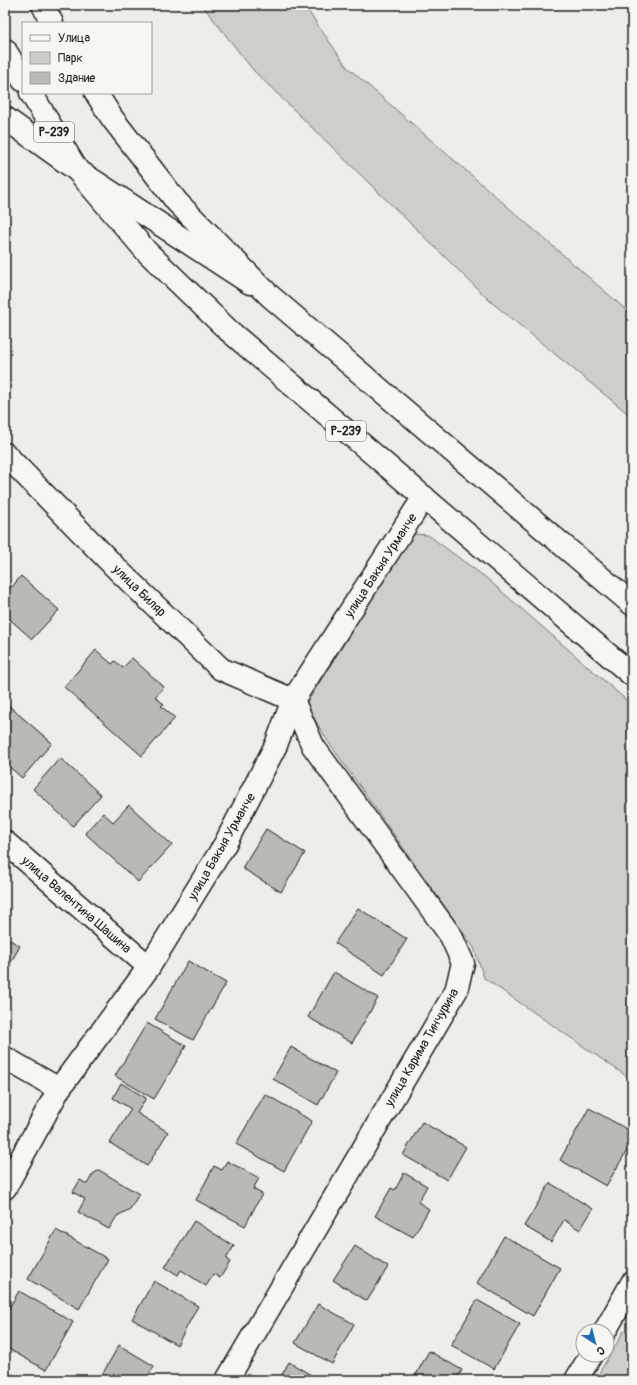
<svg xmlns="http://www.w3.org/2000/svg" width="637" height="1385" viewBox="0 0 637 1385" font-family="Pangolin,sans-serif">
  <rect width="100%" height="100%" fill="#edede9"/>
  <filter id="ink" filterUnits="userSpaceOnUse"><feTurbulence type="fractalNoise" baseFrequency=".025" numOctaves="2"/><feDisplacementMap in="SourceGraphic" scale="8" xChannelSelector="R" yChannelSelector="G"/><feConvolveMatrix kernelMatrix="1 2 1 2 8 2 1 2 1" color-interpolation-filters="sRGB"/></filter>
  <g filter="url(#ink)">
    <path fill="#cececb" stroke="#757574" d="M202,5H304L347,67L632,315V417L490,301L253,70Z
      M413,534L428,535L485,577L632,705V1080L484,978L474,948L325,737L306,704Z
      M624,1331L632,1336V1380H595Z"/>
    <path fill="#b9b9b6" stroke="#1c1c1c" d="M21,576L59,610L32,639L5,615V585L7,583L12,587Z
      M96,650L112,664L115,661L123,668L132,658L164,687L155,697L164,704L161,706L175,718L142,756L64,687Z
      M9,706L52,743L22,778L5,763V711Z
      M60,758L101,795L73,826L33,789Z
      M129,805L172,845L138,882L85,833L103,813L113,822Z
      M266,829L305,853L281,892L242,868Z
      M358,908L407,939L384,975L335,943Z
      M5,937L20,946L5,973Z
      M188,961L226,983L193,1040L155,1019Z
      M334,972L378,998L352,1043L308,1017Z
      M147,1023L186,1046L154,1099L115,1076Z
      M291,1047L336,1073L318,1105L273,1079Z
      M121,1083L146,1098L137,1113L168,1132L147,1166L110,1143L131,1109L113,1098Z
      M265,1094L312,1121L284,1171L236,1144Z
      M589,1108L632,1132V1142L606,1186L560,1160Z
      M422,1122L466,1147L447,1180L403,1155Z
      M227,1161L259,1178L253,1189L262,1194L245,1226L196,1200L214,1166L222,1170Z
      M99,1170L139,1194L130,1209L117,1216L109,1229L78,1212L85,1199L73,1192L80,1180L87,1184L93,1174Z
      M404,1173L427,1186L418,1202L429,1209L413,1237L375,1216L391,1188L395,1190Z
      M550,1183L593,1209L580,1230L564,1220L551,1242L524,1226Z
      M194,1221L234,1246L226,1259L230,1262L220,1278L214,1274L206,1286L181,1270L178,1275L165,1267Z
      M56,1230L108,1259L79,1309L28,1279Z
      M504,1236L560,1268L533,1316L477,1283Z
      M355,1246L388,1267L367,1301L333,1280Z
      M154,1281L198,1306L177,1345L132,1319Z
      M19,1291L73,1322L46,1370L5,1347V1315Z
      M477,1300L520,1324L494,1369L451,1345Z
      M318,1304L354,1324L332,1364L295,1343Z
      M119,1345L154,1366L146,1380H99Z
      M429,1351L462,1370L456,1380H413Z
      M289,1362L311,1375L308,1380H279Z
      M5,1370L22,1380H5Z"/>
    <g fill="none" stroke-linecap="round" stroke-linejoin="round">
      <defs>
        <path id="minor" d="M5,454L118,570L221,669L293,700L313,746L451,936L463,963L456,991L227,1380
          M5,842L149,967
          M5,1058L59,1089
          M5,1188L59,1089L149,967L225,844L276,745L293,700L424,497
          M605,1331L632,1283
          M576,1380L591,1355"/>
        <path id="major" d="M5,118L77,170L250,283"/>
        <path id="highway" d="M43,5L52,23
          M5,50L23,80
          M31,93L77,170L146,251L228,330L632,675
          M96,93L112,118L177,202L270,296L632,604"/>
      </defs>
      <use href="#minor" stroke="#1c1c1c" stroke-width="25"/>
      <use href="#major" stroke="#1c1c1c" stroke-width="25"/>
      <use href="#highway" stroke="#1c1c1c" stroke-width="25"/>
      <use href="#minor" stroke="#f6f6f2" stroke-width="22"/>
      <use href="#major" stroke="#f6f6f2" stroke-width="22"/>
      <use href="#highway" stroke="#f6f6f2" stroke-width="22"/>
    </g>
  </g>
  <g text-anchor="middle" stroke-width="4" stroke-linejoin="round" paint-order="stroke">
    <g fill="#f6f6f2" stroke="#5d5d5c" stroke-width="1">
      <rect x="34" y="122" width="40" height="20" rx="3"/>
      <rect x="326" y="421" width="40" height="20" rx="3"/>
    </g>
    <g font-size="12" font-weight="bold" fill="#1c1c1c">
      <text x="54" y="136">Р-239</text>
      <text x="346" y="435">Р-239</text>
    </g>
    <g font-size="13" fill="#1c1c1c" stroke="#f6f6f2">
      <text transform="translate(380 565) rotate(-57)" y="5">улица Бакыя Урманче</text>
      <text transform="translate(140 590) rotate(44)" y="5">улица Биляр</text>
      <text transform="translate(221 846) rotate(-60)" y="5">улица Бакыя Урманче</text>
      <text transform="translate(77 904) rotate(41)" y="5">улица Валентина Шашина</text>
      <text transform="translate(421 1047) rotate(-60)" y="5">улица Карима Тинчурина</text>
    </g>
  </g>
  <rect width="637" height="1385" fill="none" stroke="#f6f6f2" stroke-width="20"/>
  <rect x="10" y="10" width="617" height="1365" fill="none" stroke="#1c1c1c" stroke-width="1.5" filter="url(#ink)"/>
  <rect x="22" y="22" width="130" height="72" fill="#f6f6f2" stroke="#9f9f9c"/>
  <rect x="30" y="35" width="20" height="6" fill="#f6f6f2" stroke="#9f9f9c"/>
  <text x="58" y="42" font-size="12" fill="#1c1c1c">Улица</text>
  <rect x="30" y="52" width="20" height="12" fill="#cececb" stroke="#9f9f9c"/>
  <text x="58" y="62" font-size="12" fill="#1c1c1c">Парк</text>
  <rect x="30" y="72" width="20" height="12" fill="#b9b9b6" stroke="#9f9f9c"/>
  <text x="58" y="82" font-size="12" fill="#1c1c1c">Здание</text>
  <g transform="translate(595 1343) rotate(144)"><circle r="19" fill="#f6f6f2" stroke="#9f9f9c"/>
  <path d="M0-3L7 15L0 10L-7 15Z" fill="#1f6fb2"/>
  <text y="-6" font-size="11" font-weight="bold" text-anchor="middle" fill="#1c1c1c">С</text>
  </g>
</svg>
